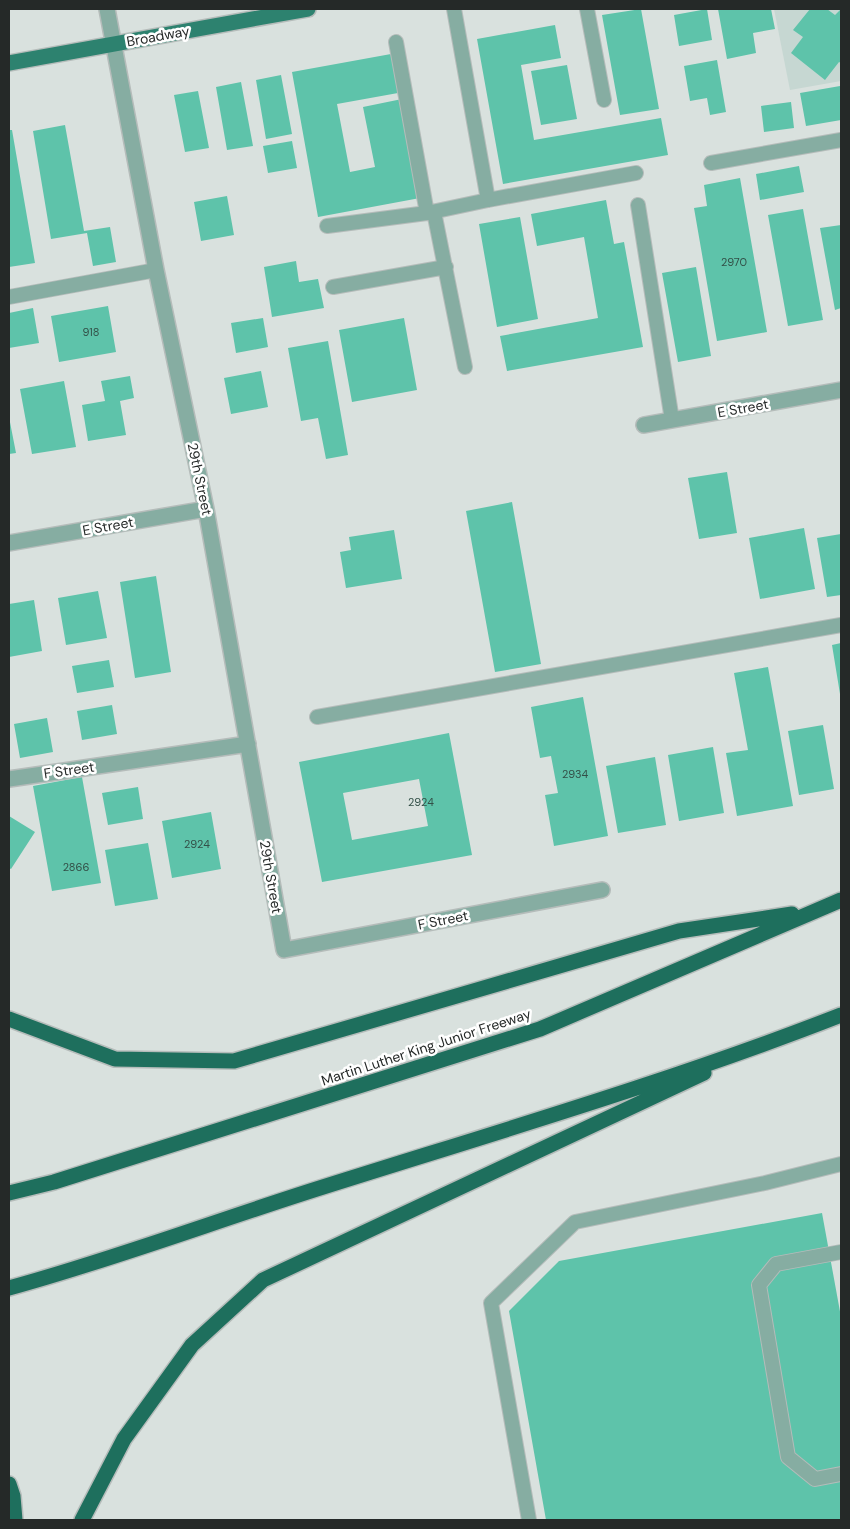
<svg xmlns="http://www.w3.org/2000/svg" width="850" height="1529" viewBox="0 0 850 1529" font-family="'DM Sans',sans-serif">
  <rect width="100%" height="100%" fill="#d9e1de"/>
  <path fill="#c6d7d2" d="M774,9H841V81L790,90Z"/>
  <path fill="#5ec3aa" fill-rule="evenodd" d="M641,9L659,109L620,115L602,15Z
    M707,9L712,40L679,46L674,15Z
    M718,9H771L775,29L753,33L756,53L727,59Z
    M810,9H827L835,15L841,9V63L839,62L825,80L791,53L803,37L793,30Z
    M555,25L561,58L521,65L534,140L661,118L668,155L503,184L477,39Z
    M391,54L398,93L337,104L350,172L375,167L363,107L402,99L420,198L318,217L292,72Z
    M717,60L726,112L710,115L707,98L690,101L684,66Z
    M567,65L577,119L541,125L531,71Z
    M281,75L292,134L266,139L256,80Z
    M241,82L253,146L227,150L216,87Z
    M840,86L841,120L806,126L800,93Z
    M198,91L209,148L185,152L174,95Z
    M791,102L794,128L764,132L761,106Z
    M65,125L84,231L110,227L116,262L93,266L87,233L51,239L33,131Z
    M9,130H12L35,263L9,267Z
    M292,141L297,168L268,173L263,146Z
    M799,166L804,192L760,200L756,174Z
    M740,178L767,332L717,341L694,208L707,206L704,185Z
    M227,196L234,235L201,241L194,202Z
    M606,200L614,244L624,242L643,347L507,371L500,336L598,318L584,237L537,246L531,214Z
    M803,209L823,320L788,326L768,215Z
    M520,217L538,319L497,327L479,224Z
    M841,225V308L835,310L820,228Z
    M296,261L299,282L318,279L324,308L272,317L264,267Z
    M696,267L711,356L678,362L662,273Z
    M108,306L116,352L59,362L51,316Z
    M33,308L39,343L9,348V313Z
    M263,318L268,347L236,353L231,323Z
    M404,318L417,390L352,402L339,330Z
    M328,341L348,455L326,459L318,418L301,421L288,348Z
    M261,371L268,407L231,414L224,378Z
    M130,376L134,398L120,401L126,435L88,441L82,405L105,401L101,381Z
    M64,381L76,447L32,454L20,389Z
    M9,417L16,453L9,454Z
    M727,472L737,533L699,539L688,478Z
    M512,502L541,664L495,672L466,511Z
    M804,528L815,589L760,599L749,538Z
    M394,530L402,579L346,588L340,552L351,550L349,537Z
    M841,534V595L827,597L817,538Z
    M156,576L171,672L135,678L120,582Z
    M98,591L107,638L66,645L58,598Z
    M34,600L42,651L9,657V604Z
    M841,643V694H840L832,645Z
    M109,660L114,687L77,693L72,666Z
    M768,667L793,806L737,816L726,753L748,750L734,673Z
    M583,697L608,836L554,846L545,795L558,793L551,756L540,758L531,707Z
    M112,705L117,734L82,740L77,711Z
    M47,718L53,752L20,758L14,724Z
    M823,725L834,789L799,795L788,731Z
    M449,733L472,855L322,882L299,762ZM419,779L428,826L352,840L343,793Z
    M713,747L724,813L679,821L668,755Z
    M655,757L666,825L618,833L606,766Z
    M82,777L101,883L52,891L33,786Z
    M138,787L143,819L108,825L102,793Z
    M211,812L221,869L172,878L162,821Z
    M9,816L35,832L11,869L9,868Z
    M148,843L158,899L115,906L105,850Z
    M822,1213L841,1317V1520H546L509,1311L559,1261Z"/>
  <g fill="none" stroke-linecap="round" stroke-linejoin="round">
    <defs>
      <path id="service" d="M454,9L488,200
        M587,9L604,100
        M396,42L427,213L488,200L636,173
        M711,163L841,140
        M638,205L672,420
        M434,212L465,367
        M327,226L427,213
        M333,287L446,267
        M9,297L156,270
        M317,717L841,625
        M841,1252L776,1264L759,1285L788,1457L815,1479L841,1474
        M529,1520L491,1303L575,1222L765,1183L841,1164"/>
      <path id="minor" d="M107,9L156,270L206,509L284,950L602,890
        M644,425L841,390
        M9,543L206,509
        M9,779L248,744"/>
      <path id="primary" d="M9,63L308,9"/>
      <path id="motorway" d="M9,1019L115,1059L234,1061L679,931L792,914
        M9,1193L54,1182L540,1029L841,900
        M9,1288C115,1259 218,1220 323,1187C497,1132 672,1081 841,1015
        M9,1484L13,1496L15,1520
        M82,1520L124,1439L192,1345L263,1280L704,1073"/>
    </defs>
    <use href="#service" stroke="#b5bcba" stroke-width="16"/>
    <use href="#minor" stroke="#b5bcba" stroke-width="18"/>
    <use href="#primary" stroke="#b5bcba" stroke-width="18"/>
    <use href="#motorway" stroke="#b5bcba" stroke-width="18"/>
    <use href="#service" stroke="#86ada2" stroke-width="14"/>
    <use href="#minor" stroke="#86ada2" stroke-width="15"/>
    <use href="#primary" stroke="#2d826f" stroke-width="15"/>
    <use href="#motorway" stroke="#1e6f5d" stroke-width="15"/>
  </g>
  <g text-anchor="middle" stroke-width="5" stroke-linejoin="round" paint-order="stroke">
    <g font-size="11" fill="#335048">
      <text x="734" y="266">2970</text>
      <text x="91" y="336">918</text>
      <text x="575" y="778">2934</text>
      <text x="421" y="806">2924</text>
      <text x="197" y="848">2924</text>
      <text x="76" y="871">2866</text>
    </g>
    <g font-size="14" fill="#252928" stroke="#fff">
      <text transform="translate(158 36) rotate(-10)" y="5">Broadway</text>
      <text transform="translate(743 408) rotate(-10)" y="5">E Street</text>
      <text transform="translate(200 479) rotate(78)" y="5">29th Street</text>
      <text transform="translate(108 526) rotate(-10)" y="5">E Street</text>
      <text transform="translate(69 770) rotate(-8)" y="5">F Street</text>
      <text transform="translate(271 877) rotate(80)" y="5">29th Street</text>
      <text transform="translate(443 920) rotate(-11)" y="5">F Street</text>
      <text transform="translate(426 1047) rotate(-18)" y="5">Martin Luther King Junior Freeway</text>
    </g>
  </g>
  <rect width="850" height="1529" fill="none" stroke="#252928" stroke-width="20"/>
</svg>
